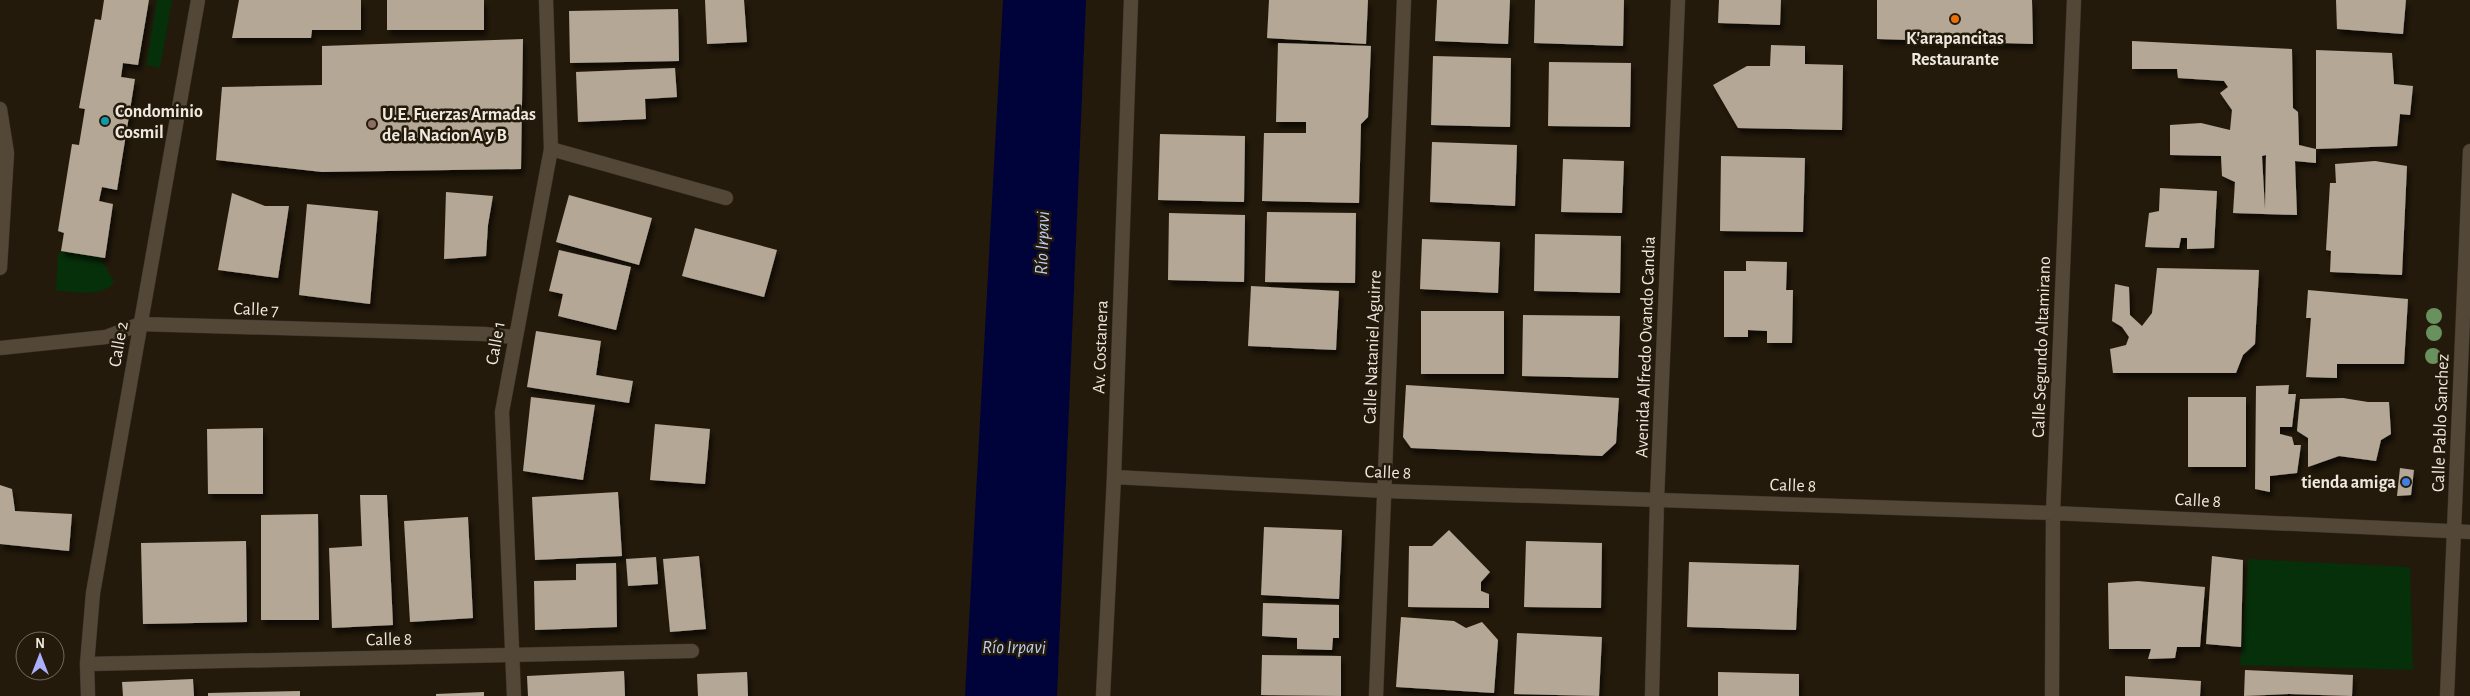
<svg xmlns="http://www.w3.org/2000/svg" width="2470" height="696" viewBox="0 0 2470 696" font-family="'Alegreya Sans',sans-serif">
  <defs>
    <filter id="shadow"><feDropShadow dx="3" dy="5.5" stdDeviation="2.5" flood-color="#0009"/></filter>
  </defs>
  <rect width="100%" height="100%" fill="#241a0b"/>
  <path fill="#063009" d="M157,0H172L160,68L146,65Z
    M61,251L100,257L114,282C104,298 73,291 56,291L58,255Z
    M2248,559L2410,567L2413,670L2240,665Z"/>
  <path fill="#00023a" d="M1003,0H1086L1057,696H965Z"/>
  <path fill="#b4a795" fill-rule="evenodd" filter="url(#shadow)" d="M104,0H149L138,65L123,63L121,77L135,79L117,190L102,187L99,201L113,204L105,258L61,251L64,233L58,231L72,144L79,145L85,109L79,108L95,19L101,20Z
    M239,0H361V30H312L311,38H232Z
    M387,0H484V30H387Z
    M705,0H744L747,42L707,44Z
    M1269,0H1368L1366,44L1267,38Z
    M1437,0H1510L1508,44L1435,41Z
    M1535,0H1624L1623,46L1534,43Z
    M1719,0H1781L1780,25L1718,23Z
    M1877,0H2032L2033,44L1877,39Z
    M2336,0H2406L2403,34L2337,29Z
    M678,9L679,61L570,63L569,11Z
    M523,39L521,169L322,172L216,160L222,87L322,85V46Z
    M2132,41L2292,49L2293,108L2298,112L2299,145L2316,149V163L2295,161L2297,215L2233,213L2235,182L2222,176L2221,156L2170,155V125L2201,123L2230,130L2232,110L2220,93L2228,87L2224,81L2178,78L2177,69H2132ZM2266,155L2265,209L2262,156Z
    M1278,43L1371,46L1368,117L1361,124L1359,203L1262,201L1264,133H1306V122H1276Z
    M1771,45L1805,46V64L1843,65L1842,130L1738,128L1713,85L1747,66H1770Z
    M2316,50L2392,53L2394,84L2413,86L2410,115L2400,114L2397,146L2316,149Z
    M1433,56L1511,58L1510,127L1431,125Z
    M1549,62L1631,63L1630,127L1548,126Z
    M675,68L677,97L645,99L646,119L578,122L576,72Z
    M1160,134L1245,136L1244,202L1158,200Z
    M1432,142L1517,145L1515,206L1430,202Z
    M1721,156L1805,158L1803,232L1720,231Z
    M1563,159L1624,161L1622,213L1561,212Z
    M2375,161L2407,166L2402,275L2330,272L2331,251L2326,250L2330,183H2336L2335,164Z
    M2160,188L2217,191L2214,248L2187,249V238H2181L2179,248L2145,247L2149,213L2159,211Z
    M446,192L493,196L488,225L486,256L444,259Z
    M232,193L265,206H289L278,278L218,270Z
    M569,195L652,218L639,265L556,242Z
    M307,204L378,211L370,304L299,295Z
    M1267,212L1356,213L1355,283L1265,282Z
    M1169,213L1245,215L1244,282L1168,280Z
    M695,228L777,250L764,297L682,276Z
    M1535,234L1621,236L1620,293L1534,291Z
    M1422,239L1500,242L1498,293L1420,289Z
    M559,250L631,267L616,330L558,316L563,294L549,291Z
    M1746,261L1787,262L1786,290H1793L1792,343H1767V331L1748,330V337H1724V271H1746Z
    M2157,268L2259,270L2255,344L2243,355L2236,373H2113L2110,349L2126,345L2129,337L2122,327L2112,321L2115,284L2129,287L2130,315L2142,326L2152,313Z
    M1251,286L1339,291L1336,350L1248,346Z
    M2308,290L2408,299L2404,364H2337V378L2306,377L2311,318H2306Z
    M1421,311H1504V374H1421Z
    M1523,315L1620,316L1618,378L1522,376Z
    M536,331L601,341L596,375L633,381L629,403L527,387Z
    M1406,385L1619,398L1616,443L1602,456L1411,448L1403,437Z
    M2289,385L2288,394H2296L2292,427H2280V434L2292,437L2294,445H2301L2297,473L2270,476V492L2255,489L2256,386Z
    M531,397L595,405L583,480L523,471Z
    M2188,397H2246V467H2188Z
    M2343,398L2368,402H2389L2391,434L2381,440L2376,461L2339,456L2308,467V438L2297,431L2300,399Z
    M655,424L710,429L705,484L650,480Z
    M263,428V494H208L207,429Z
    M2400,468L2414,470L2411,495L2397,496Z
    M0,485L12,489L15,511L72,514L69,551L0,544Z
    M618,492L622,556L535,560L532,497Z
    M360,495H387L393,625L332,628L329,548L362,546Z
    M318,514L319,620H261V515Z
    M468,517L473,618L410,622L404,521Z
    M1264,527L1342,530L1339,599L1261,595Z
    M1449,530L1490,572L1481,582V591L1489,594V608L1408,607L1409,546H1432Z
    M246,541L247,622L143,624L141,543Z
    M1526,541L1602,543L1601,608L1524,607Z
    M699,556L706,629L670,632L663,559Z
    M2212,556L2243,560L2241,647L2206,644Z
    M656,557L658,584L628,586L626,559Z
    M1689,562L1799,565L1796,630L1687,627Z
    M616,563L617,627L535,630L534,581L576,580V564Z
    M2138,581L2205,587L2200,647H2177L2175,658L2148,659L2151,649H2109L2108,583Z
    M1263,603L1339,605V638H1333L1332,650L1297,649V638L1262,636Z
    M1401,617L1454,621L1466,628L1482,622L1498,640L1494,693L1396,687Z
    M1517,633L1602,637L1599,696L1514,694Z
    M1262,655L1341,656V696L1261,695Z
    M2245,670L2353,675L2352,696L2289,694L2244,696Z
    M624,671L625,696H528L527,676Z
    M747,672L748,696H698L697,674Z
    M1718,672L1799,674V696H1718Z
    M2125,676L2201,681L2200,696H2125Z
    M193,679L194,696H123L122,682Z
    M300,691V696H208V693Z
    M484,692V696H436V694Z"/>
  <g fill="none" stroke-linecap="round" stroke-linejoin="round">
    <defs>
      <path id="service" d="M551,149L726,198"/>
      <path id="minor" d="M0,109L7,153L0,268
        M1114,477L1385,491L2053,513L2470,532
        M87,664L692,651
        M1103,696L1114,477L1131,0
        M1376,696L1404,0
        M2052,696L2053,513L2074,0"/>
      <path id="tertiary" d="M0,348L106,337L140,324L484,334L514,337
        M88,696L87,664L93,593L198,0
        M514,696L502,412L551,149L546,0"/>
      <path id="secondary" d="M1652,696L1657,499L1678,0
        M2447,696L2470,151"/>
    </defs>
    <use href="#service" stroke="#3a322c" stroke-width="15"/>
    <use href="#minor" stroke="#3a322c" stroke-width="15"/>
    <use href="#tertiary" stroke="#3a322c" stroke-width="15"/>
    <use href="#secondary" stroke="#3a322c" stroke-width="15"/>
    <use href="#service" stroke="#534737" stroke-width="14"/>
    <use href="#minor" stroke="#534737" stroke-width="14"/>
    <use href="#tertiary" stroke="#534737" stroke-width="14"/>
    <use href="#secondary" stroke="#534737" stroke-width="14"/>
  </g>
  <g fill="#69915e">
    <circle cx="2434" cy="316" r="8"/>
    <circle cx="2434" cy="333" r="8"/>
    <circle cx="2433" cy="356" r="8"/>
  </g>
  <circle fill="#e8710a" stroke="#241a0b" stroke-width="2" cx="1955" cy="19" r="5"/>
  <circle fill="#0f9aa8" stroke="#241a0b" stroke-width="2" cx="105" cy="121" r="5"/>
  <circle fill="#8d6e63" stroke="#241a0b" stroke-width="2" cx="372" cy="124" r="5"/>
  <circle fill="#3f7fe0" stroke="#241a0b" stroke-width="2" cx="2406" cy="482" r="5"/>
  <g text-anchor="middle" stroke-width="5" stroke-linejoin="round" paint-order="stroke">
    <g font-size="18" font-weight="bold" fill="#efe8de" stroke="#241a0b" text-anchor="start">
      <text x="1955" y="44" text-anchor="middle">K'arapancitas<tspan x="1955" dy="21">Restaurante</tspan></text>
      <text x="115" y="117">Condominio<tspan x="115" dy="21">Cosmil</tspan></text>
      <text x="382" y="120">U.E. Fuerzas Armadas<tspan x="382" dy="21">de la Nacion A y B</tspan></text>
      <text x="2396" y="488" text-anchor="end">tienda amiga</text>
    </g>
    <g font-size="18" fill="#efe8de" stroke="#241a0b">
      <text transform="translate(256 309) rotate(2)" y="6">Calle 7</text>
      <text transform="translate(495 343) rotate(-80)" y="6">Calle 1</text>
      <text transform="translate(118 344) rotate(-80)" y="6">Calle 2</text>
      <text transform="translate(1100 347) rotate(-88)" y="6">Av. Costanera</text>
      <text transform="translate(1372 347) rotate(-88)" y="6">Calle Nataniel Aguirre</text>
      <text transform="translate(1645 347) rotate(-88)" y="6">Avenida Alfredo Ovando Candia</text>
      <text transform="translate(2041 347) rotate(-88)" y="6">Calle Segundo Altamirano</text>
      <text transform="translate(2440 423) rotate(-88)" y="6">Calle Pablo Sanchez</text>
      <text transform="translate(1388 472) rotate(2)" y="6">Calle 8</text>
      <text transform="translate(1793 485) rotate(2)" y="6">Calle 8</text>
      <text transform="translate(2198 500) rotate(3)" y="6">Calle 8</text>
      <text transform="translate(389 639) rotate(-1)" y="6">Calle 8</text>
    </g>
    <g font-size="19" font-style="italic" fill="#bbcef2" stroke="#241a0b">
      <text transform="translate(1041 243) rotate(-88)" y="7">Río Irpavi</text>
      <text x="1014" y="653">Río Irpavi</text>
    </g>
  </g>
  <g transform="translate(40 656)"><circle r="24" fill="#241a0b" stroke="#756c5f"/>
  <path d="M0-4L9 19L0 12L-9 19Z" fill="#aab0fb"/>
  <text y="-8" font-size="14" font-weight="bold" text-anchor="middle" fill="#efe8de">N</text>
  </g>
</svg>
